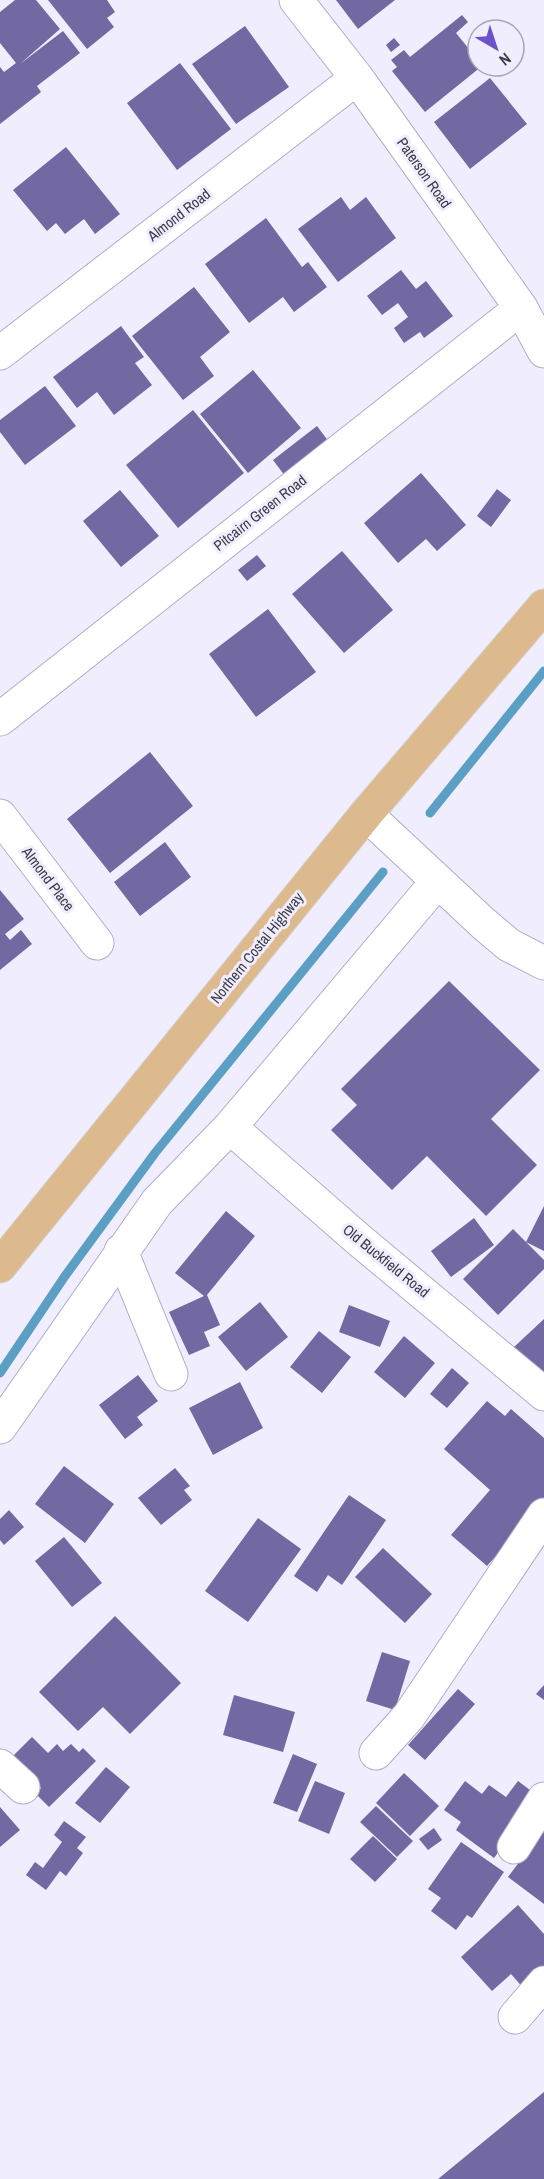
<svg xmlns="http://www.w3.org/2000/svg" width="544" height="2179" viewBox="0 0 544 2179" font-family="'Archivo Narrow',sans-serif">
  <rect width="100%" height="100%" fill="#f0eefe"/>
  <g fill="none" stroke-linecap="round" stroke-linejoin="round">
    <path stroke="#5c9fc5" stroke-width="9" d="M430,813L544,671
      M0,1373L65,1276L155,1153L383,872"/>
  </g>
  <path fill="#7268a2" d="M15,0H36L60,29L20,64L63,31L80,53L37,86L41,92L0,124V67L4,72L16,63L0,43V12Z
    M48,0H107L115,12L107,18L114,27L87,49Z
    M336,0H395L358,29Z
    M462,15L468,22L456,33L478,60V66H482L425,112L392,71L397,67L391,60L404,50L410,57Z
    M245,26L289,87L236,124L192,64Z
    M394,38L400,45L391,52L386,45Z
    M180,63L231,129L177,170L127,103Z
    M490,78L527,124L470,169L434,122Z
    M66,147L120,214L95,234L84,219L65,234L56,223L47,231L13,190Z
    M341,197L350,210L366,197L396,238L338,282L298,229Z
    M266,218L302,267L308,262L327,287L294,312L283,297L249,323L205,264Z
    M401,270L416,289L426,281L453,316L424,338L420,332L404,343L394,328L408,317L398,303L382,315L367,296Z
    M194,287L230,332L200,357L214,376L183,400L132,336Z
    M121,326L144,357L135,363L152,385L114,415L97,392L77,408L53,377Z
    M253,370L301,428L248,473L200,414Z
    M45,386L76,426L25,465L0,432V420Z
    M193,410L244,473L178,528L126,465Z
    M317,426L335,450L291,484L273,460Z
    M421,473L466,525L437,551L426,539L398,563L364,523Z
    M497,489L511,500L491,527L477,516Z
    M120,490L159,536L121,567L83,521Z
    M342,551L393,610L344,653L292,594Z
    M257,555L266,566L247,581L238,570Z
    M268,609L316,672L256,717L209,654Z
    M150,752L193,806L110,873L67,819Z
    M165,842L191,877L140,916L114,882Z
    M0,890L24,919L5,934L10,940L21,930L32,944L0,970Z
    M449,981L540,1070L491,1119L537,1165L486,1216L427,1156L392,1190L331,1130L357,1105L341,1089Z
    M544,1206V1251L526,1242Z
    M226,1211L255,1236L207,1295L220,1325L204,1332L210,1346L189,1355L169,1312L204,1296L175,1273Z
    M474,1218L494,1245L451,1277L431,1251Z
    M513,1229L544,1260V1269L498,1315L463,1279Z
    M260,1302L288,1337L246,1371L218,1337Z
    M349,1305L390,1321L380,1347L339,1332Z
    M544,1319V1371L540,1375L514,1347Z
    M319,1331L351,1357L322,1393L290,1367Z
    M404,1336L435,1363L405,1398L374,1372Z
    M452,1368L469,1383L447,1408L430,1394Z
    M138,1375L158,1401L137,1417L143,1425L125,1439L99,1405Z
    M240,1382L263,1428L213,1455L189,1408Z
    M487,1401L505,1416L511,1409L544,1438V1501L487,1566L451,1535L490,1490L444,1449Z
    M64,1466L114,1504L85,1543L35,1504Z
    M175,1468L190,1486L184,1490L192,1500L161,1525L138,1498Z
    M349,1495L386,1520L342,1585L328,1575L317,1592L294,1576Z
    M9,1510L24,1527L4,1545L0,1540V1519Z
    M258,1518L301,1549L248,1622L205,1591Z
    M64,1537L102,1583L72,1607L35,1561Z
    M383,1548L432,1594L405,1623L355,1577Z
    M115,1616L181,1683L130,1734L103,1707L78,1731L39,1692Z
    M382,1652L410,1661L395,1710L366,1701Z
    M544,1685V1700L536,1694Z
    M458,1689L475,1704L425,1760L408,1745Z
    M234,1695L295,1712L283,1752L223,1735Z
    M32,1737L48,1753L57,1744L63,1751L71,1744L79,1752L83,1748L96,1761L49,1807L36,1794L41,1788L11,1758Z
    M293,1754L317,1764L297,1812L273,1803Z
    M106,1767L130,1787L100,1823L75,1803Z
    M404,1773L439,1806L410,1836L376,1803Z
    M315,1781L345,1793L329,1834L298,1821Z
    M465,1781L482,1794L489,1785L506,1797L518,1781L534,1793L527,1813L494,1858L456,1830L461,1822L444,1810Z
    M376,1806L413,1841L397,1857L360,1822Z
    M0,1807L20,1830L0,1847Z
    M64,1821L86,1837L77,1848L83,1853L66,1876L60,1871L46,1890L26,1875L35,1862L43,1868L62,1842L54,1835Z
    M434,1828L442,1840L428,1850L419,1839Z
    M544,1829V1904L508,1877Z
    M373,1836L397,1859L375,1882L350,1859Z
    M461,1842L504,1872L472,1918L467,1915L456,1930L431,1911L441,1898L428,1889Z
    M518,1905L544,1934V1973L525,1990L511,1974L492,1991L461,1957Z
    M544,2092V2179H438Z"/>
  <g fill="none" stroke-linecap="round" stroke-linejoin="round">
    <defs>
      <path id="minor" d="M296,0L357,78L521,308L544,351
        M0,353L357,78
        M0,719L521,308
        M366,814L484,924L509,945L544,963
        M0,816L97,943
        M230,1127L358,1239L544,1394
        M121,1251L171,1374
        M0,1427L157,1202L230,1127L437,882
        M376,1753L409,1716L544,1515
        M0,1766L23,1787
        M514,1847L544,1799
        M515,2017L544,1983"/>
      <path id="major" d="M0,1266L366,814L544,606"/>
    </defs>
    <use href="#minor" stroke="#b0adc6" stroke-width="35"/>
    <use href="#major" stroke="#d4d4d6" stroke-width="35"/>
    <use href="#minor" stroke="#fff" stroke-width="33"/>
    <use href="#major" stroke="#ddba8d" stroke-width="33"/>
  </g>
  <g text-anchor="middle" stroke-width="6" stroke-linejoin="round" paint-order="stroke">
    <g font-size="15" fill="#3c3b45" stroke="#f0eefe">
      <text transform="translate(424 173) rotate(55)" y="5">Paterson Road</text>
      <text transform="translate(179 215) rotate(-38)" y="5">Almond Road</text>
      <text transform="translate(260 513) rotate(-38)" y="5">Pitcairn Green Road</text>
      <text transform="translate(48 879) rotate(53)" y="5">Almond Place</text>
      <text transform="translate(257 948) rotate(-51)" y="5">Northern Costal Highway</text>
      <text transform="translate(386 1261) rotate(39)" y="5">Old Buckfield Road</text>
    </g>
  </g>
  <g transform="translate(496 48) rotate(141)"><circle r="28" fill="#f0eefe" stroke="#a8a6b4" stroke-width="1.5"/>
  <path d="M0-4.5L10 22L0 15L-10 22Z" fill="#6e52cb"/>
  <text y="-9" font-size="16" font-weight="bold" text-anchor="middle" fill="#3c3b45">N</text>
  </g>
</svg>
